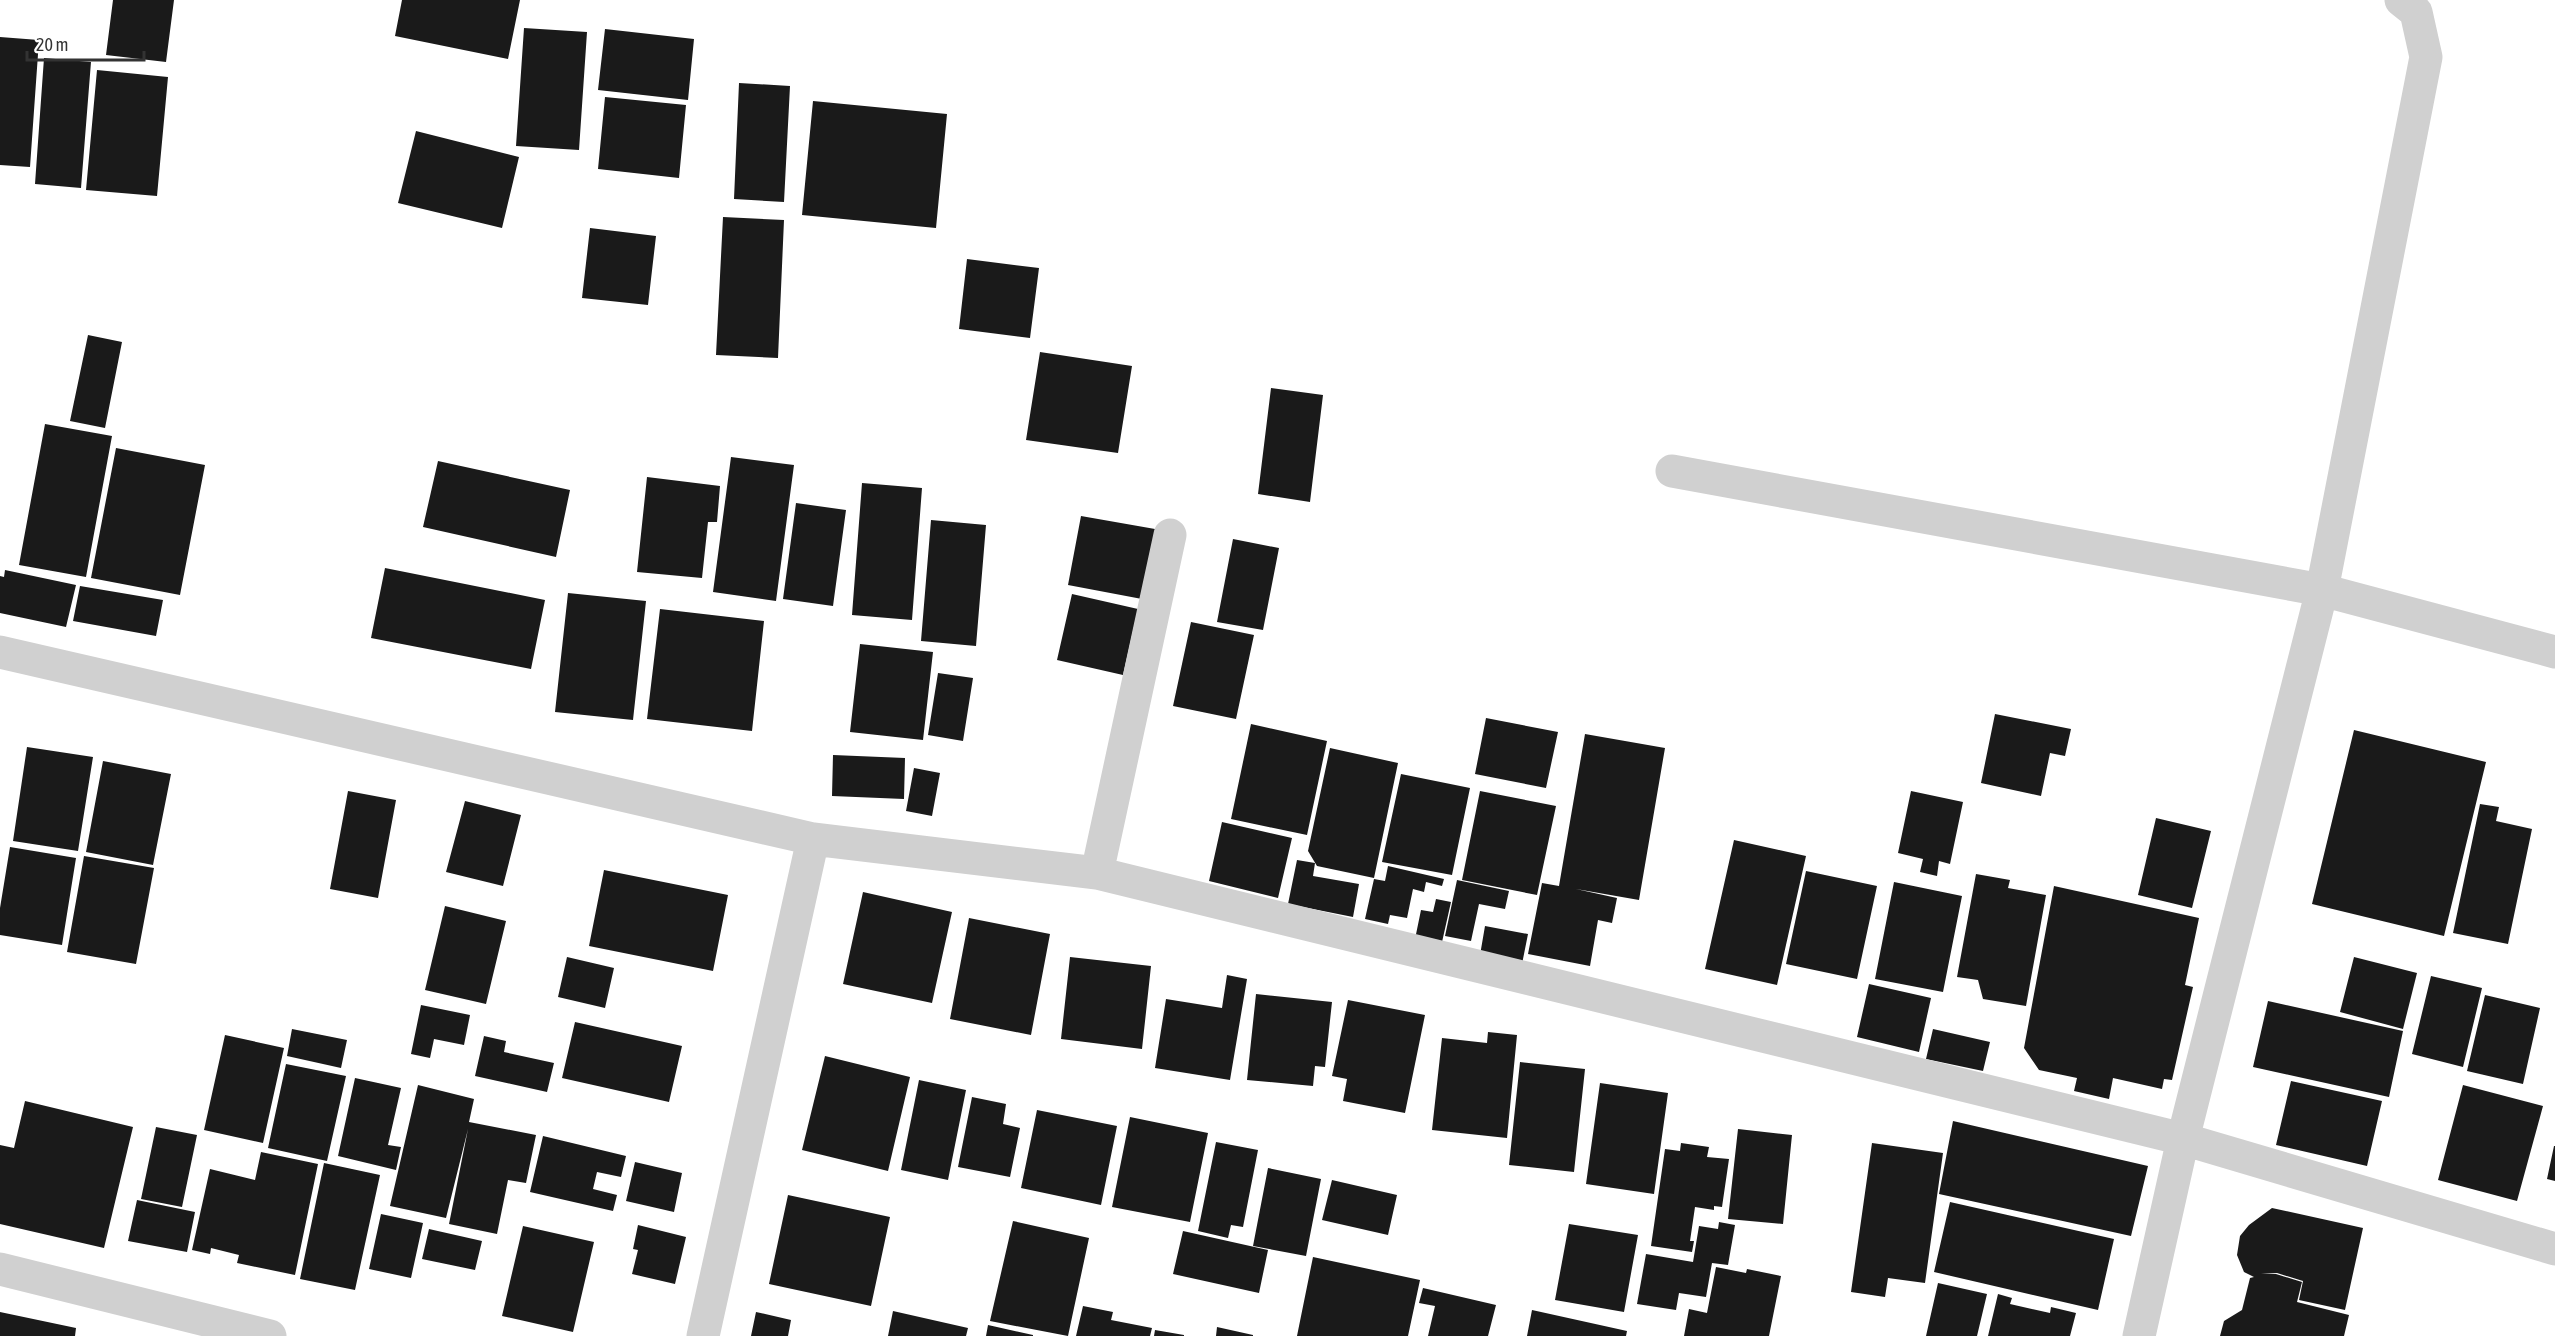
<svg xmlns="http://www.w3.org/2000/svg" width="2555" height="1336" viewBox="0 0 2555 1336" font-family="'Asap Condensed',sans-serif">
  <rect width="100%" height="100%" fill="#fff"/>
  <path fill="#1a1a1a" d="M113,0H174L166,62L106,55Z
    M402,0H520L508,59L395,36Z
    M524,28L587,32L579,150L516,146Z
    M605,29L694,39L688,100L598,90Z
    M0,37L39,40L30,167L0,165Z
    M44,58L91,62L81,188L35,184Z
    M97,70L168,77L157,196L86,190Z
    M739,83L790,86L784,202L734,199Z
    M605,97L686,105L679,178L598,169Z
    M813,101L947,114L936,228L802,215Z
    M416,131L519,157L502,228L398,203Z
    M723,217L784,220L778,358L716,355Z
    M590,228L656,236L648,305L582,298Z
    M967,259L1039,268L1030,338L959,329Z
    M88,335L122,342L105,428L70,421Z
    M1040,352L1132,366L1118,453L1026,440Z
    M1271,388L1323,395L1310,502L1258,494Z
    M45,424L112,436L86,577L19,565Z
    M116,448L205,465L180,595L91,578Z
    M731,457L794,465L776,601L713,592Z
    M438,461L570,490L556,557L423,527Z
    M647,477L720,486L717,522H708L702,578L637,572Z
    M862,483L922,488L912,620L852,615Z
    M796,503L846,510L833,606L783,599Z
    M1081,516L1155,529L1142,599L1068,585Z
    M931,520L986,525L976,646L921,641Z
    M1233,539L1279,548L1263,630L1217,622Z
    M385,568L545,600L531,669L371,638Z
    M5,570L76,585L66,627L0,613V576L4,577Z
    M80,586L163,600L156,636L73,621Z
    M568,593L646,601L633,720L555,712Z
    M1072,594L1138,609L1123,675L1057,660Z
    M660,609L764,621L752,731L647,719Z
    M1191,622L1254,635L1236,719L1173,706Z
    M860,644L933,652L923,740L850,732Z
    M938,673L973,678L963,741L928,735Z
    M1995,714L2071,729L2065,756L2050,753L2041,796L1981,783Z
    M1486,718L1558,732L1546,788L1475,774Z
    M1251,724L1327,741L1307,835L1231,819Z
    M2354,730L2486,762L2444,936L2312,904Z
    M1585,734L1665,748L1639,900L1576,889L1617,898L1612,923L1598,920L1590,966L1528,954L1542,883L1559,886Z
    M27,747L93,757L78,851L13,841Z
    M1330,748L1398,763L1374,878L1317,866L1308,851Z
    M833,755L905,758L904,799L832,796Z
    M103,761L171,774L153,865L86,852Z
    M914,768L940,773L932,816L906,811Z
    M1401,774L1470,788L1452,875L1382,862Z
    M348,791L396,800L378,898L330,889Z
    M1480,791L1556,806L1537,895L1462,880Z
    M1911,791L1963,802L1950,864L1939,861L1937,876L1920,872L1923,859L1898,853Z
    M465,801L521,815L503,886L446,872Z
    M2480,804L2499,807L2496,821L2532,829L2508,944L2453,933Z
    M2156,818L2211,831L2192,908L2138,895Z
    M1222,822L1292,838L1278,898L1209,881Z
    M1734,840L1806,856L1777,985L1705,969Z
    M10,847L76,858L62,945L0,935V908Z
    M84,856L154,868L136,964L67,952Z
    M1297,860L1315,863L1313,876L1359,884L1353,917L1288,904Z
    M1388,866L1444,879L1442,886L1426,882L1424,892L1413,889L1407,918L1390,915L1388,924L1365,919L1374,879L1385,881Z
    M604,870L728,895L713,971L589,946Z
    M1806,871L1877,886L1857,979L1786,964Z
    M1976,874L2010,880L2008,888L2046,895L2026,1006L1983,999L1978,980L1957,977Z
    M1457,880L1509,891L1505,909L1479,904L1471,941L1445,936Z
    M1894,882L1962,896L1943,992L1875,979Z
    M2054,886L2199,918L2185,985L2193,987L2172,1080L2164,1079L2162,1089L2113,1078L2109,1099L2074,1091L2077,1078L2039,1070L2024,1048Z
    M863,892L952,912L932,1003L843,984Z
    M1436,899L1451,902L1440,951L1414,944L1421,910L1433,912Z
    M445,906L506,921L486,1004L425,990Z
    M969,918L1050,934L1031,1035L950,1019Z
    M1485,926L1528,934L1521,969L1479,961Z
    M567,957L614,968L605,1008L558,997Z
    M1070,957L1151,966L1142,1049L1061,1039Z
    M2354,957L2417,973L2403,1029L2340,1012Z
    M1227,975L1247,979L1230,1080L1155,1068L1166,999L1222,1008Z
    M2431,976L2482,988L2463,1067L2412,1054Z
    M1869,984L1931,998L1919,1052L1857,1037Z
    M1256,994L1332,1002L1325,1067L1315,1066L1313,1086L1247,1080Z
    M2485,995L2540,1008L2523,1084L2467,1071Z
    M1348,1000L1425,1015L1405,1113L1343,1101L1347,1079L1332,1076Z
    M2268,1001L2403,1031L2389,1097L2253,1067Z
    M421,1005L470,1015L464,1045L434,1039L430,1058L411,1054Z
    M575,1022L682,1046L669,1102L562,1078Z
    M292,1029L347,1040L341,1068L287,1056Z
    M1933,1029L1990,1042L1983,1071L1926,1059Z
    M1488,1032L1517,1035L1507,1138L1432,1130L1442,1038L1487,1043Z
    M225,1035L284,1048L263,1143L204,1130Z
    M484,1036L506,1041L504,1052L554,1063L547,1092L475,1076Z
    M825,1056L910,1077L888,1171L802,1150Z
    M1520,1062L1585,1069L1574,1172L1509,1165Z
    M286,1064L346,1076L327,1161L268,1148Z
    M355,1078L401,1088L388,1145L401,1147L396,1170L338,1156Z
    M919,1080L966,1090L948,1180L901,1170Z
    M2291,1081L2382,1101L2367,1166L2276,1145Z
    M1600,1083L1668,1093L1654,1194L1586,1184Z
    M418,1085L474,1099L469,1122L536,1135L526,1183L508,1180L497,1234L449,1224L468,1129L446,1218L390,1206Z
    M2463,1085L2543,1106L2517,1201L2438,1180Z
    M972,1097L1006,1104L1003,1124L1020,1128L1010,1177L958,1167Z
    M25,1101L133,1127L104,1248L0,1224V1145L14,1148Z
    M1037,1110L1117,1126L1101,1205L1021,1188Z
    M1130,1117L1208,1133L1190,1222L1112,1207Z
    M1953,1121L2148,1166L2131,1236L1939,1194Z
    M156,1127L197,1135L182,1207L141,1199Z
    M1738,1129L1792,1135L1783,1224L1728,1219Z
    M543,1136L626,1156L621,1177L597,1172L593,1189L617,1195L613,1211L530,1192Z
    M1216,1142L1258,1150L1243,1227L1231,1225L1228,1238L1198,1231Z
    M1681,1143L1709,1147L1707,1157L1729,1159L1722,1207L1714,1206V1210L1695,1207L1690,1241H1694L1692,1252L1651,1246L1665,1149L1680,1151Z
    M1872,1143L1943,1153L1925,1283L1888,1278L1885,1297L1851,1292Z
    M2554,1146H2555V1181L2547,1179Z
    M261,1152L318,1164L295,1275L237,1263L239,1255L211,1248L210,1254L192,1250L210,1169L255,1180Z
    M635,1162L682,1173L674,1212L626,1201Z
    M324,1163L380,1175L355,1290L300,1279Z
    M1268,1168L1321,1179L1306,1256L1253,1246Z
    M1332,1180L1397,1195L1388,1235L1322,1220Z
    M788,1195L890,1217L871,1306L769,1284Z
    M137,1200L195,1212L187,1252L128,1241Z
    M1950,1202L2114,1239L2098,1310L1934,1272Z
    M2272,1208L2363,1228L2345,1310L2299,1300L2303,1281L2277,1273L2261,1274H2276L2302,1282L2297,1302L2349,1315L2344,1336H2220L2224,1321L2242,1310L2250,1278L2254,1277L2244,1272L2237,1255L2240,1236L2249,1225Z
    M381,1214L423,1223L411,1278L369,1269Z
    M1013,1221L1089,1238L1068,1336L990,1321Z
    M1719,1222L1735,1225L1728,1265L1712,1263L1706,1297L1679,1293L1676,1310L1637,1304L1646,1254L1693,1262L1699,1226L1718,1229Z
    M1569,1224L1638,1235L1624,1312L1555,1300Z
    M638,1225L686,1237L675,1284L632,1274L638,1250L633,1249Z
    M523,1226L594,1242L573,1332L502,1316Z
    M429,1229L482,1241L475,1270L422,1259Z
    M1183,1231L1268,1250L1259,1293L1173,1274Z
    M1313,1257L1420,1280L1408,1336H1297Z
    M1716,1267L1746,1273L1747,1269L1781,1276L1769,1336H1684L1689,1309L1707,1313Z
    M1938,1283L1987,1294L1977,1336H1926Z
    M1423,1288L1496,1305L1488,1336H1428L1435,1306L1419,1303Z
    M1998,1294L2012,1298L2010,1304L2050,1313L2051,1307L2076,1313L2070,1336H1988Z
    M1083,1306L1113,1312L1111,1320L1152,1328L1150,1336H1076Z
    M1532,1310L1627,1331L1626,1336H1527Z
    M893,1311L968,1328L966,1336H888Z
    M0,1312L76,1328L75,1336H0Z
    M756,1312L791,1320L788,1336H751Z
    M988,1325L1033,1335V1336H986Z
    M1217,1327L1253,1335V1336H1216Z
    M1155,1330L1184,1335V1336H1154Z"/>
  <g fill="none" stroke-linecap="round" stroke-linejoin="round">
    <path stroke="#d0d0d0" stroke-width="33" d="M1672,471L2322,590L2555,652
      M0,652L813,839L1097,873L2183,1139L2555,1249
      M1097,873L1170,535
      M0,1269L270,1336
      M703,1336L813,839
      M2139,1336L2183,1139L2322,590L2426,57L2416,12L2401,0"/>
  </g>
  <path d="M27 51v9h117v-9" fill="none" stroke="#333333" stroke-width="3"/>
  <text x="36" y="51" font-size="18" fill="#333333" stroke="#ffffff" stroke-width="4.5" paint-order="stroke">20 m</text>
</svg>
